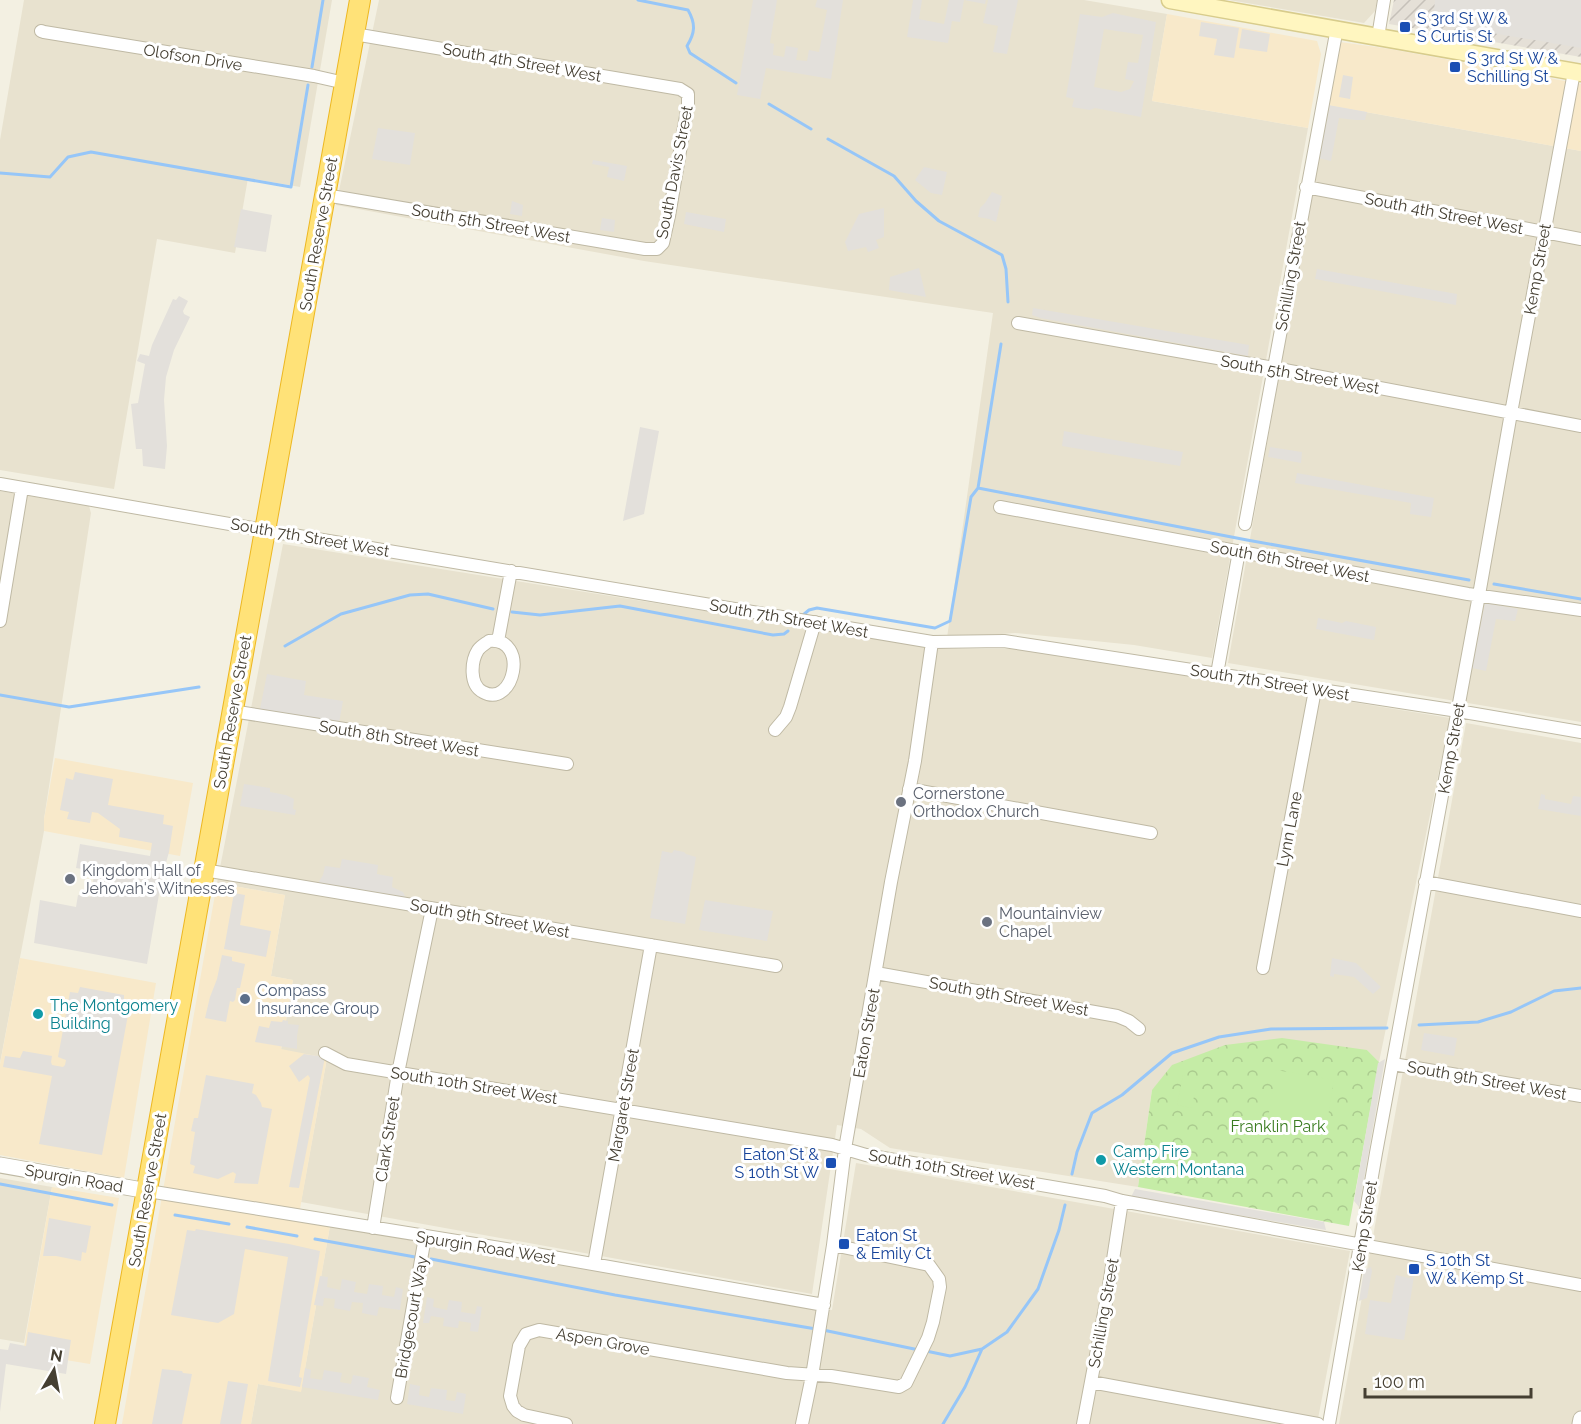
<svg xmlns="http://www.w3.org/2000/svg" width="1581" height="1424" viewBox="0 0 1581 1424" font-family="Raleway,sans-serif">
  <defs>
    <pattern id="industrial-furrows" width="10" height="10" patternUnits="userSpaceOnUse" patternTransform="scale(1.5)"><rect width="10" height="10" fill="#e5e0d7"/><path d="M-1 1l2-2M0 10L10 0M9 11l2-2" fill="none" stroke="#c6c1b9"/></pattern>
    <pattern id="forest-crowns" width="20" height="18" patternUnits="userSpaceOnUse" patternTransform="scale(1.5)"><rect width="20" height="18" fill="#c5eca6"/><path d="M2 6a3 3 0 1 1 6 0M12 15a3 3 0 1 1 6 0" fill="none" stroke="#abcb8f"/></pattern>
  </defs>
  <rect width="100%" height="100%" fill="#f3f0e2"/>
  <path fill="#e8e2cf" d="M24,0H332L300,187L248,178L235,253L157,239L114,489L0,470V140Z
    M379,0H1084L1167,14L1152,101L1308,128L1212,658L1134,645L1015,633L947,638L993,313L644,261L336,205Z
    M1229,0H1377L1375,11L1364,23Z
    M1327,105L1581,151V722L1228,663Z
    M0,491L89,506L91,513L44,819V831L0,1063Z
    M283,544L946,649H1025L1450,718L1379,1062L1367,1050L1152,1090L1138,1187L890,1148L861,1129L837,1125L812,1294L301,1202L327,1058L281,1050L293,980L271,976L285,895L217,883Z
    M1466,723L1581,743V1424H1339Z
    M856,1163L1350,1251L1317,1424H251L258,1384L301,1391L330,1226L832,1310Z
    M0,1178L52,1187L24,1343L0,1339Z"/>
  <path fill="#f8e9ca" d="M1167,14L1317,41L1321,54L1308,128L1152,101Z
    M1340,42L1390,49L1581,84V151L1327,105Z
    M55,758L193,783L180,856L44,831V819Z
    M217,883L285,895L271,976L293,980L281,1049L327,1058L298,1220L330,1226L301,1392L258,1384L251,1424H122Z
    M20,958L156,983L124,1178L0,1155V1064Z
    M52,1187L119,1198L90,1364L23,1353Z"/>
  <path fill="url(#industrial-furrows)" d="M1394,0H1581V57L1389,24Z"/>
  <path fill="url(#forest-crowns)" d="M1282,1038L1367,1050L1379,1062L1349,1226L1138,1187L1152,1090L1172,1065L1225,1045Z"/>
  <path fill="#c5eca6" d="M1276,1070L1334,1080L1326,1129L1321,1133L1267,1124Z
    M1183,1075L1197,1078L1192,1108L1177,1105Z"/>
  <path fill="#e3e0db" fill-rule="evenodd" d="M753,0H777L770,43L774,44L773,55L784,57L786,46L798,48L796,60L807,61L809,50L819,52L827,10L815,7L817,0H843L831,79L766,68L760,99L737,95Z
    M913,0H922L919,19L944,24L949,0H986L985,4L964,0L960,22L952,21L948,43L907,37Z
    M988,0H1018L1007,54L993,52L998,26L983,23Z
    M1435,0H1581V48L1433,23Z
    M1113,13L1156,22L1141,117L1095,108L1090,110L1072,107L1074,99L1066,97L1080,14L1102,17ZM1104,29L1143,35L1138,63L1128,62L1125,79L1134,81L1130,89L1121,92L1094,87Z
    M1201,22L1239,28L1234,58L1214,55L1217,39L1199,36Z
    M1242,29L1270,34L1267,52L1239,48Z
    M1343,75L1353,77L1350,99L1339,97Z
    M1328,105L1367,112L1365,120H1355L1339,118L1331,161L1318,158Z
    M378,128L415,133L410,165L372,159Z
    M593,160L627,166L624,181L607,177L609,167L592,164Z
    M924,167L947,172L942,195L931,193L915,180Z
    M992,192L1002,196L996,222L989,219L978,217L980,208L985,203Z
    M512,201L523,205L522,216L510,214Z
    M884,208V237L876,240L879,248L868,252L866,247L848,251L845,242L859,214Z
    M241,209L272,215L266,252L234,247Z
    M686,212L726,219L724,232L684,224Z
    M602,218L615,220L614,232L600,230Z
    M919,268L926,297L889,290L890,277Z
    M1317,269L1457,294L1456,305L1315,279Z
    M179,296L188,301L183,311L184,314L190,317L174,350L166,377L164,400L167,446L165,469L143,466L142,449H136L131,404L138,403L145,364L137,361L140,354L149,356L152,345L173,299L176,300Z
    M1033,308L1249,345L1248,356L1040,318L1032,315Z
    M640,427L659,431L644,514L623,521Z
    M1064,431L1183,452L1180,466L1062,446Z
    M1270,447L1302,452L1301,463L1268,457Z
    M1297,473L1434,498L1431,517L1410,514L1411,503L1295,483Z
    M1485,603L1518,609L1515,621L1496,619L1486,671L1472,668Z
    M1318,618L1342,623L1346,621L1376,627L1374,640L1316,629Z
    M267,674L306,681L304,695L343,701L339,723L260,709Z
    M75,772L113,779L108,805L164,815L163,824L173,826L169,852L162,877L147,964L34,943L40,900L76,907L78,895L91,897L94,875L82,873V869L76,868L80,844L150,856L152,843L119,837L120,829L98,813L92,812L90,823L67,819L69,812L60,810L66,778L73,780Z
    M244,784L270,788V792L286,795L294,799L293,809L296,810L295,815L240,806Z
    M1541,794L1545,795V799L1571,804L1573,796L1581,797V816L1538,809Z
    M674,850L684,852L686,854L696,857L685,924L650,918L662,851L672,853Z
    M342,859L378,865L377,874L393,877L392,887L403,892L406,898L318,883L323,875L325,866L340,868Z
    M234,893L245,895L240,925L271,931L266,957L224,949Z
    M705,900L773,911L767,941L699,930Z
    M222,955L232,957V961L245,964L240,988H237L235,1000L233,1002L230,1001L226,1022L205,1018L210,997L217,979Z
    M1332,958L1356,963L1381,987L1373,994L1354,977L1334,974V977L1330,976Z
    M80,987L124,995V1003L130,1004L102,1155L39,1144L52,1076L3,1067L5,1056L20,1058L23,1051L52,1056L51,1062L52,1065L63,1067L65,1065L66,1060L58,1057L70,992L78,993Z
    M283,1020L288,1021V1024L299,1025L297,1036V1049L255,1042L259,1026L269,1028L271,1021L282,1022Z
    M1424,1033L1457,1038L1454,1056L1421,1050Z
    M304,1054L325,1057L299,1188L289,1187L310,1078L308,1075L299,1082L289,1066Z
    M1385,1059L1359,1207L1354,1201L1378,1063Z
    M206,1075L254,1084L252,1093L256,1095L261,1103L262,1107L272,1109L258,1184L234,1183L236,1174L233,1172L218,1179L193,1173L195,1166L190,1164L195,1132L191,1131L194,1118H198Z
    M1135,1189L1324,1222L1326,1230L1131,1197Z
    M49,1218L91,1226L86,1253L82,1252L81,1261L56,1256H43Z
    M196,1229L289,1244L320,1251L299,1377L302,1378L300,1387L268,1381L288,1257L245,1249L234,1314L218,1323L171,1315L187,1230L195,1231Z
    M1371,1267L1372,1271L1367,1298L1359,1301L1364,1270Z
    M1396,1275L1409,1278L1414,1276L1404,1340L1365,1334L1370,1300L1391,1303Z
    M320,1276L328,1277L327,1287L340,1290L342,1279L356,1282L354,1292L367,1294L369,1284L383,1286L382,1295L394,1297L396,1287L403,1289L400,1310L379,1307L377,1316L362,1313L363,1303L352,1302L350,1311L334,1308L335,1299L324,1298L323,1306L314,1305Z
    M427,1297L434,1299L433,1307L447,1310L449,1300L462,1302L461,1312L475,1314L477,1306L482,1307L478,1332L470,1331L471,1323L459,1321L458,1328L443,1326L444,1318L431,1316L429,1323H423Z
    M28,1332L71,1340L66,1374L6,1364L0,1412V1349L8,1350L10,1343L26,1346Z
    M305,1368L311,1370L310,1378L322,1380L324,1370L342,1373L340,1382L351,1384L353,1375L369,1378L367,1387L380,1390L378,1400L302,1387Z
    M162,1369L182,1371L183,1373L192,1374L182,1424H152Z
    M228,1381L248,1384L241,1424H220Z
    M410,1384L420,1386L419,1395L429,1397L431,1388L447,1390L446,1400L455,1401L457,1392L466,1394L463,1414L407,1404Z"/>
  <g fill="none" stroke-linecap="round" stroke-linejoin="round">
    <path stroke="#96c6f8" stroke-width="3" d="M638,0L688,10C696,24 695,33 687,46L690,53L736,83
      M312,67L323,0
      M769,104L811,129
      M828,139L894,176L916,201L939,221L1002,255L1006,269L1008,302
      M0,173L50,177L68,157L91,152L291,187L308,85
      M978,488L1001,344
      M1494,584L1581,599
      M512,612L540,615L620,606L773,635L784,634L788,631
      M803,615L809,610L817,608L935,628L950,621L971,497L978,488L1247,540L1469,580
      M285,646L341,614L410,595L428,594L493,609
      M0,695L69,707L199,687
      M1419,1025L1478,1022L1511,1012L1554,991L1581,988
      M1072,1174L1077,1152L1092,1113L1122,1095L1172,1053L1219,1037L1271,1029L1387,1028
      M0,1184L112,1205
      M175,1215L229,1224
      M247,1227L297,1236
      M315,1239L415,1257
      M431,1259L615,1295L816,1329
      M823,1330L919,1350
      M926,1351L950,1356L982,1349L1007,1332L1038,1289L1059,1230L1065,1205
      M943,1424L965,1387L982,1349"/>
    <defs>
      <path id="minor" d="M41,31L44,32L314,76L345,83
        M1378,37L1384,0
        M1306,187L1581,239
        M325,195L645,249H657L663,243L669,216L688,104V94L680,89L354,34
        M1018,323L1274,368L1581,426
        M0,484L287,534L932,642L1004,641L1458,711L1581,732
        M1000,507L1468,594L1581,610
        M1245,524L1337,28
        M0,621L22,488
        M489,641C530,637 514,709 483,692C469,685 471,661 478,650C481,646 485,644 489,641Z
        M498,641L511,571
        M1217,674L1239,551
        M232,711L567,764
        M775,730L786,717L790,707L815,622
        M909,789L1151,833
        M204,870L776,966
        M1425,882L1581,911
        M1263,968L1315,690
        M876,973L1117,1016L1129,1021L1139,1029
        M325,1053L346,1064L832,1145L866,1155L1105,1196L1122,1201L1581,1285
        M1393,1064L1581,1096
        M148,1191L519,1251L824,1305
        M373,1228L398,1073L432,909
        M594,1264L651,945
        M1091,1382L1318,1424
        M397,1398L425,1237
        M566,1424L524,1415L517,1411L513,1406L510,1396L519,1346L526,1334L539,1330L787,1373L831,1376L899,1387L906,1383L928,1338L933,1322L940,1287L939,1279L929,1265L833,1245
        M802,1424L812,1376L833,1245L845,1149L891,882L915,761L932,642
        M1083,1424L1108,1292L1122,1201
        M1329,1424L1376,1153L1479,595L1511,413L1574,72"/>
      <path id="tertiary" d="M0,1165L148,1191
        M1580,1424L1581,1419"/>
      <path id="secondary" d="M1170,0L1581,73"/>
      <path id="trunk" d="M105,1424L360,0"/>
    </defs>
    <use href="#minor" stroke="#bfb9a4" stroke-width="14"/>
    <use href="#tertiary" stroke="#bfb9a4" stroke-width="17"/>
    <use href="#secondary" stroke="#d8cc8c" stroke-width="19"/>
    <use href="#trunk" stroke="#edb721" stroke-width="22"/>
    <use href="#minor" stroke="#fff" stroke-width="12"/>
    <use href="#tertiary" stroke="#fff" stroke-width="15"/>
    <use href="#secondary" stroke="#fff6c0" stroke-width="16"/>
    <use href="#trunk" stroke="#ffe278" stroke-width="20"/>
  </g>
  <g fill="#1a4fb4" stroke="#fff" stroke-width="2">
    <rect x="1399" y="21" width="12" height="12" rx="3"/>
    <rect x="1449" y="61" width="12" height="12" rx="3"/>
    <rect x="825" y="1157" width="12" height="12" rx="3"/>
    <rect x="838" y="1238" width="12" height="12" rx="3"/>
    <rect x="1408" y="1263" width="12" height="12" rx="3"/>
  </g>
  <g fill="#6b7280" stroke="#fff" stroke-width="2">
    <circle cx="901" cy="802" r="6"/>
    <circle cx="70" cy="879" r="6"/>
    <circle cx="987" cy="922" r="6"/>
  </g>
  <circle fill="#5c6f8a" stroke="#fff" stroke-width="2" cx="245" cy="999" r="6"/>
  <g fill="#0f9aa8" stroke="#fff" stroke-width="2">
    <circle cx="38" cy="1014" r="6"/>
    <circle cx="1101" cy="1160" r="6"/>
  </g>
  <g text-anchor="middle" stroke-width="6" stroke-linejoin="round" paint-order="stroke">
    <g font-size="16" fill="#164399" stroke="#fff" text-anchor="start">
      <text x="1417" y="24">S 3rd St W &amp;<tspan x="1417" dy="18">S Curtis St</tspan></text>
      <text x="1467" y="64">S 3rd St W &amp;<tspan x="1467" dy="18">Schilling St</tspan></text>
      <text x="819" y="1160" text-anchor="end">Eaton St &amp;<tspan x="819" dy="18">S 10th St W</tspan></text>
      <text x="856" y="1241">Eaton St<tspan x="856" dy="18">&amp; Emily Ct</tspan></text>
      <text x="1426" y="1266">S 10th St<tspan x="1426" dy="18">W &amp; Kemp St</tspan></text>
    </g>
    <g font-size="16" fill="#453f32" stroke="#fff">
      <text transform="translate(193 57) rotate(9)" y="6">Olofson Drive</text>
      <text transform="translate(522 62) rotate(10)" y="6">South 4th Street West</text>
      <text transform="translate(674 172) rotate(-79)" y="6">South Davis Street</text>
      <text transform="translate(1444 213) rotate(11)" y="6">South 4th Street West</text>
      <text transform="translate(491 223) rotate(10)" y="6">South 5th Street West</text>
      <text transform="translate(318 234) rotate(-80)" y="6">South Reserve Street</text>
      <text transform="translate(1537 269) rotate(-80)" y="6">Kemp Street</text>
      <text transform="translate(1290 276) rotate(-80)" y="6">Schilling Street</text>
      <text transform="translate(1300 374) rotate(10)" y="6">South 5th Street West</text>
      <text transform="translate(310 537) rotate(10)" y="6">South 7th Street West</text>
      <text transform="translate(1290 561) rotate(11)" y="6">South 6th Street West</text>
      <text transform="translate(789 618) rotate(10)" y="6">South 7th Street West</text>
      <text transform="translate(1270 682) rotate(9)" y="6">South 7th Street West</text>
      <text transform="translate(232 712) rotate(-80)" y="6">South Reserve Street</text>
      <text transform="translate(399 738) rotate(9)" y="6">South 8th Street West</text>
      <text transform="translate(1451 748) rotate(-80)" y="6">Kemp Street</text>
      <text transform="translate(1289 829) rotate(-79)" y="6">Lynn Lane</text>
      <text transform="translate(490 918) rotate(10)" y="6">South 9th Street West</text>
      <text transform="translate(1009 996) rotate(10)" y="6">South 9th Street West</text>
      <text transform="translate(866 1033) rotate(-80)" y="6">Eaton Street</text>
      <text transform="translate(1487 1080) rotate(10)" y="6">South 9th Street West</text>
      <text transform="translate(474 1085) rotate(9)" y="6">South 10th Street West</text>
      <text transform="translate(623 1105) rotate(-80)" y="6">Margaret Street</text>
      <text transform="translate(387 1139) rotate(-81)" y="6">Clark Street</text>
      <text transform="translate(952 1169) rotate(10)" y="6">South 10th Street West</text>
      <text transform="translate(74 1178) rotate(10)" y="6">Spurgin Road</text>
      <text transform="translate(147 1190) rotate(-80)" y="6">South Reserve Street</text>
      <text transform="translate(1364 1226) rotate(-81)" y="6">Kemp Street</text>
      <text transform="translate(486 1247) rotate(9)" y="6">Spurgin Road West</text>
      <text transform="translate(1103 1313) rotate(-80)" y="6">Schilling Street</text>
      <text transform="translate(411 1317) rotate(-80)" y="6">Bridgecourt Way</text>
      <text transform="translate(603 1341) rotate(10)" y="6">Aspen Grove</text>
    </g>
    <g font-size="16" fill="#5b616d" stroke="#fff" text-anchor="start">
      <text x="913" y="799">Cornerstone<tspan x="913" dy="18">Orthodox Church</tspan></text>
      <text x="82" y="876">Kingdom Hall of<tspan x="82" dy="18">Jehovah's Witnesses</tspan></text>
      <text x="999" y="919">Mountainview<tspan x="999" dy="18">Chapel</tspan></text>
    </g>
    <g font-size="16" fill="#4e5e75" stroke="#fff" text-anchor="start">
      <text x="257" y="996">Compass<tspan x="257" dy="18">Insurance Group</tspan></text>
    </g>
    <g font-size="16" fill="#0d838f" stroke="#fff" text-anchor="start">
      <text x="50" y="1011">The Montgomery<tspan x="50" dy="18">Building</tspan></text>
      <text x="1113" y="1157">Camp Fire<tspan x="1113" dy="18">Western Montana</tspan></text>
    </g>
    <g font-size="16" fill="#3a7c20" stroke="#fff">
      <text x="1278" y="1132">Franklin Park</text>
    </g>
  </g>
  <g transform="translate(54 1370) rotate(10)" stroke="#ffffff" stroke-width="4.5" paint-order="stroke">
  <path d="M0-4.5L10 22L0 15L-10 22Z" fill="#453f32"/>
  <text y="-9" font-size="16" font-weight="bold" text-anchor="middle" fill="#453f32">N</text>
  </g>
  <path d="M1365 1388v9h166v-9" fill="none" stroke="#453f32" stroke-width="3"/>
  <text x="1374" y="1388" font-size="18" fill="#453f32" stroke="#ffffff" stroke-width="4.5" paint-order="stroke">100 m</text>
</svg>
